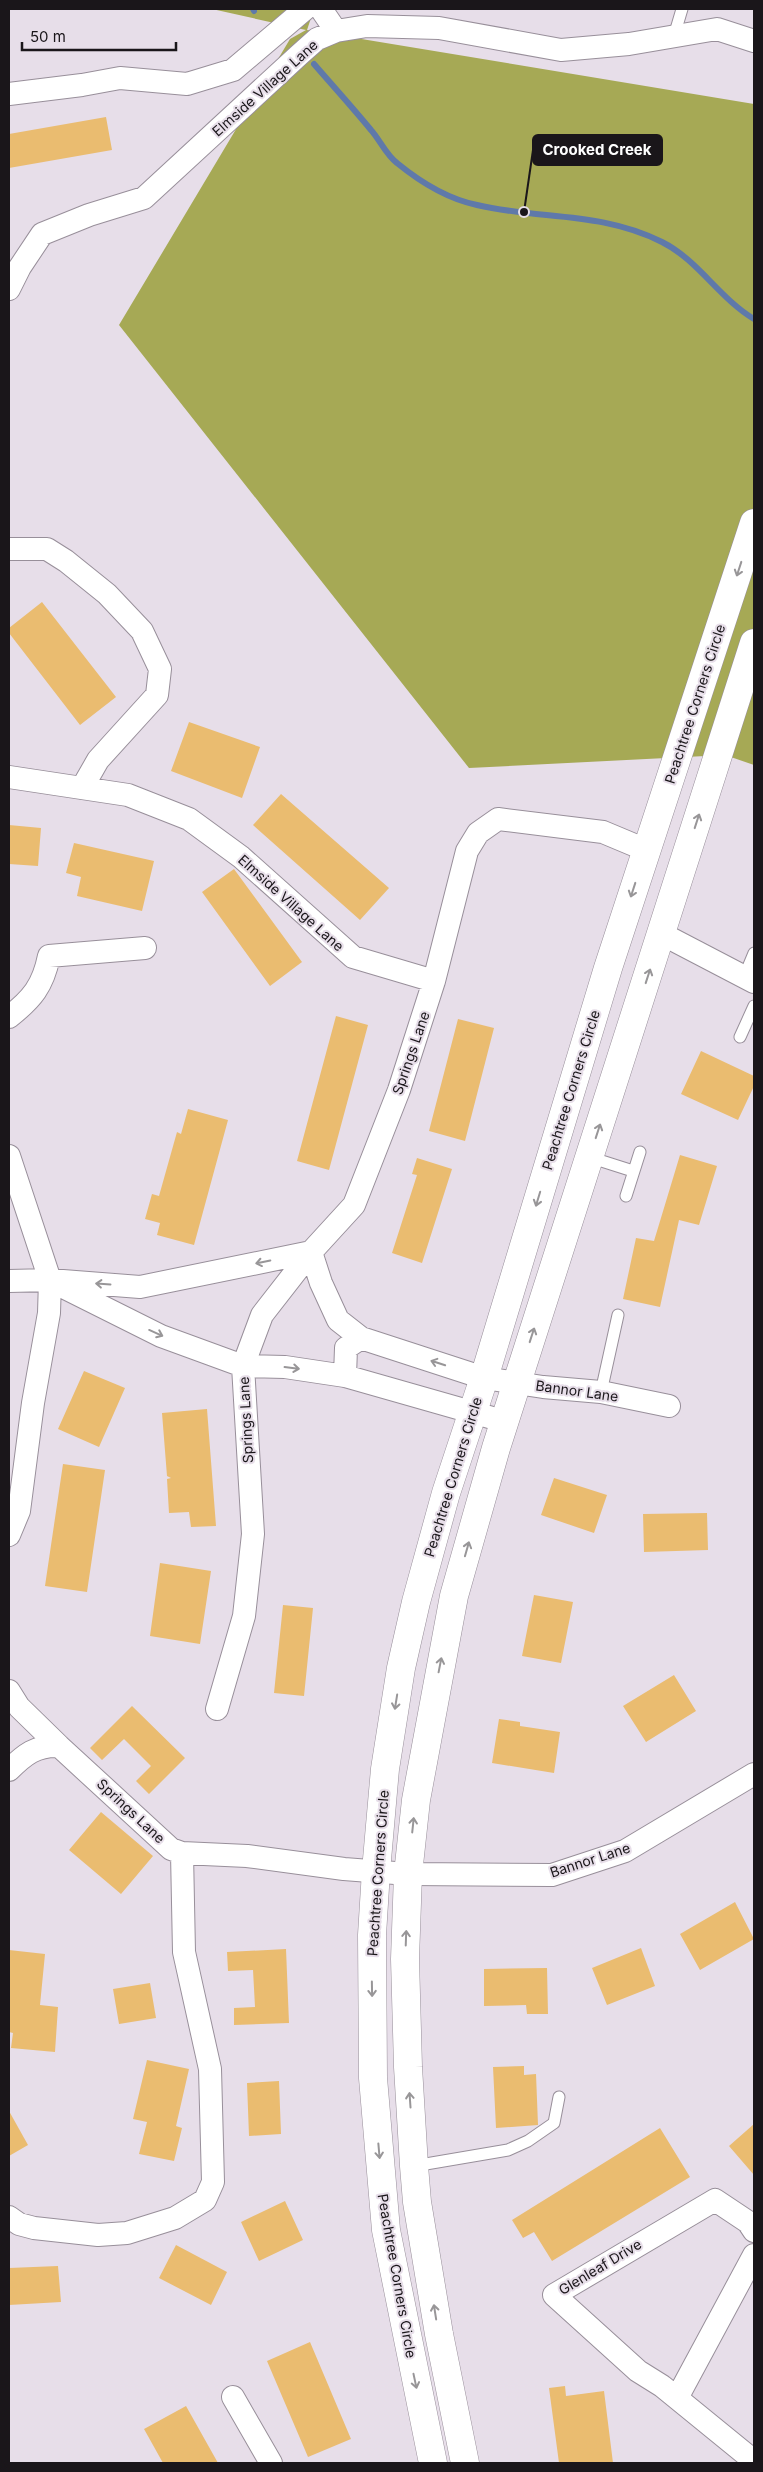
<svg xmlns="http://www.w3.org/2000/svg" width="763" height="2472" viewBox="0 0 763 2472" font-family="Inter,sans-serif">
  <rect width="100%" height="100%" fill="#e7dee9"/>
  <path fill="#a6a955" d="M212,9H314L307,30L754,104V765L725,755L469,768L119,325L290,39L306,30Z"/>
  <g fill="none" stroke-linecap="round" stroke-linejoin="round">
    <path stroke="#5f79aa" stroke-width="6" d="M253,9L254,11
      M314,64C333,86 353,108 371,130C380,140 386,155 397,163C419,181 448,199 477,205C540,220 600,211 662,242C698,260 719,298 754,319"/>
  </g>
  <path fill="#eabc70" d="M106,117L112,150L9,168V134Z
    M42,602L116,697L80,725L9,633V628Z
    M189,722L260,747L242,798L171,771Z
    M281,794L389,888L360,920L253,825Z
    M9,825L41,828L38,866L9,864Z
    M74,843L154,861L142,911L77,896L81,877L66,873Z
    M234,869L302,962L270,986L202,892Z
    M336,1016L368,1025L329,1170L297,1161Z
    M458,1019L494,1028L465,1141L429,1131Z
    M701,1051L754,1076V1086L738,1120L681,1094Z
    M188,1109L228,1120L194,1245L157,1235L160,1223L145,1219L152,1194L159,1196L177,1132L181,1134Z
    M680,1155L717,1166L699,1225L679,1220L660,1307L623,1299L636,1238L654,1241Z
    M417,1158L452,1169L422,1263L392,1253L417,1175L412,1174Z
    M84,1371L125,1388L99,1447L58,1429Z
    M207,1409L216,1526L191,1527L189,1512L169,1513L167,1479L171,1478L167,1476L162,1413Z
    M63,1464L105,1470L87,1592L45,1586Z
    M554,1478L607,1495L594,1533L541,1515Z
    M707,1513L708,1550L644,1552L643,1514Z
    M160,1563L211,1571L200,1644L150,1636Z
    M534,1595L573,1602L561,1663L522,1656Z
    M283,1605L313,1608L304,1696L274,1693Z
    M674,1675L696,1711L646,1742L623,1706Z
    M132,1706L185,1758L149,1794L136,1781L151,1766L124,1739L102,1760L90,1748Z
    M499,1719L520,1722V1726L560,1732L554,1773L492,1763Z
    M101,1812L153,1856L121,1894L69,1850Z
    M735,1902L754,1939L700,1970L680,1934Z
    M641,1948L655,1986L607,2005L592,1968Z
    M286,1949L289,2023L234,2025V2008L255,2007L253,1970L228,1971L227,1952Z
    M9,1950L45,1954L40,2005L58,2007L55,2052L11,2048L13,2033L9,2032Z
    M547,1968L548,2014H527L526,2005L484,2006V1969Z
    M150,1983L156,2018L119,2024L113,1989Z
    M147,2060L189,2069L176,2126L182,2128L174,2161L139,2154L147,2122L133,2119Z
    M524,2066V2075L536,2074L538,2125L496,2128L493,2067Z
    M279,2081L281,2134L249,2136L247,2083Z
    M9,2111L28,2145L9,2156Z
    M754,2124V2175L729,2146Z
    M660,2128L690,2177L552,2261L534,2232L523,2238L512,2220Z
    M285,2201L303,2240L259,2261L241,2222Z
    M176,2245L227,2272L211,2305L159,2278Z
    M58,2266L61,2302L9,2305V2268Z
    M310,2342L351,2439L308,2457L267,2361Z
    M565,2386L566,2396L604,2391L613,2463H559L549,2388Z
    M186,2406L218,2463H163L144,2429Z"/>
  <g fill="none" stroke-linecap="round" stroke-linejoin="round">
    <defs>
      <path id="lane" d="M674,36L682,9
        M744,977L754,953
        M740,1037L754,1006
        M589,1157L633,1171
        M626,1196L640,1152
        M601,1392L618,1315
        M414,2166L508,2150L528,2141L554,2123L559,2097"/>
      <path id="street" d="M321,9L336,31
        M9,94L82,85L120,78L187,84L233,70L305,9
        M9,289L20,267L42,234L89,215L144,198L299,55L317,39L336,31L367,26L439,28L561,50L629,44L717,29L754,41
        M9,549H47L66,561L107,594L142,631L160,669L157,695L98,760L82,788
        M9,777L128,795L189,819L241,857L353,957L434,981L467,851L478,833L498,819L603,832L646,850
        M662,934L754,982
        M9,1017C32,999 43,986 49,956L145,948
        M9,1156L50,1280L49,1313L33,1403L19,1511L9,1535
        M9,1281L50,1280L140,1287L311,1252L321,1283L338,1320L361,1338L484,1378L543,1387L601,1392L669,1406
        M57,1284L161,1336L243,1366L285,1367L345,1376L503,1421
        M345,1376L346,1348L361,1338
        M9,1691L19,1707L59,1746L171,1849L182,1853L247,1856L344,1869L408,1874L552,1875L625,1851L754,1774
        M217,1709L244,1616L253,1534L243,1366L262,1315L311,1252L354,1205L399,1090L434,981
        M9,1770C24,1755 36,1745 59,1746
        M9,2217L19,2224L34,2228L98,2235L127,2233L175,2218L205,2200L213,2182L210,2069L184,1952L182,1853
        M754,2231L748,2222L715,2200L554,2295L638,2371L662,2386L754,2461
        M233,2397L271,2463
        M677,2398L754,2255"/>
      <path id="secondary" d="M433,2463L386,2230L373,2078L372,1935L376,1871L385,1769L401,1668L416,1602L446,1493L484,1378L608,968L754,523
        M465,2463L439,2334L417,2202L414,2166L408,2067L405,1959L408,1874L416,1800L454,1596L496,1448L754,643"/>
    </defs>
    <use href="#lane" stroke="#988f9a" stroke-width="13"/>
    <use href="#street" stroke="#988f9a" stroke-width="24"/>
    <use href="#secondary" stroke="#988f9a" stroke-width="29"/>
    <use href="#lane" stroke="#fff" stroke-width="11"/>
    <use href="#street" stroke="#fff" stroke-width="22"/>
    <use href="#secondary" stroke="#fff" stroke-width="28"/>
  </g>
  <defs><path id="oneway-shaft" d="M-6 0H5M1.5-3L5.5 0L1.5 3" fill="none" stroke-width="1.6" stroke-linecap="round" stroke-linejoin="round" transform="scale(1.25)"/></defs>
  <g stroke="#989698">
    <use href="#oneway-shaft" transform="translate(739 569) rotate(108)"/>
    <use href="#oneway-shaft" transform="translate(697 821) rotate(-72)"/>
    <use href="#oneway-shaft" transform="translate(633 890) rotate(108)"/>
    <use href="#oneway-shaft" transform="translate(648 976) rotate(-72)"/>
    <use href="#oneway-shaft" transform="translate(598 1131) rotate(-72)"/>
    <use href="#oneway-shaft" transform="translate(538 1199) rotate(107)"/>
    <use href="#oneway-shaft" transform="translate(263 1262) rotate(168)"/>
    <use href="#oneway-shaft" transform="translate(103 1284) rotate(-176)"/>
    <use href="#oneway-shaft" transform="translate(156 1333) rotate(24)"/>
    <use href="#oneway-shaft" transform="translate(532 1335) rotate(-72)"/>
    <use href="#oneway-shaft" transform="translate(438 1363) rotate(-162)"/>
    <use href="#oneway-shaft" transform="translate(292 1368) rotate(7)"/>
    <use href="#oneway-shaft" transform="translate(467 1549) rotate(-74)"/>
    <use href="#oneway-shaft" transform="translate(440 1665) rotate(-79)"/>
    <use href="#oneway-shaft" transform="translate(396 1702) rotate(99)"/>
    <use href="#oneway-shaft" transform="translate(413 1825) rotate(-84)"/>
    <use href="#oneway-shaft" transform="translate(406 1938) rotate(-88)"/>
    <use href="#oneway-shaft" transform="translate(372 1989) rotate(89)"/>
    <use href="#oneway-shaft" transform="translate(410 2100) rotate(-94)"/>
    <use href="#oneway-shaft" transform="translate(379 2151) rotate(85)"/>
    <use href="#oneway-shaft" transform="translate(435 2312) rotate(-99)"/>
    <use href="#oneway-shaft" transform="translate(415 2381) rotate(78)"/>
  </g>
  <g text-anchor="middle" stroke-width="4" stroke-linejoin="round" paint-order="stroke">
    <g font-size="14" fill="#1a161a" stroke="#e7dee9">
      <text transform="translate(265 88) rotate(-42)" y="5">Elmside Village Lane</text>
      <text transform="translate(695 704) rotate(-72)" y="5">Peachtree Corners Circle</text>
      <text transform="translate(291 903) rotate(42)" y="5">Elmside Village Lane</text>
      <text transform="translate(411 1053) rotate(-71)" y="5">Springs Lane</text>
      <text transform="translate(571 1090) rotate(-73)" y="5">Peachtree Corners Circle</text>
      <text transform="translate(577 1391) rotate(8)" y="5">Bannor Lane</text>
      <text transform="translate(246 1420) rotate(-93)" y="5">Springs Lane</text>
      <text transform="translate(453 1477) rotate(-73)" y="5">Peachtree Corners Circle</text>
      <text transform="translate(131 1811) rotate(43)" y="5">Springs Lane</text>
      <text transform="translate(590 1860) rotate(-18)" y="5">Bannor Lane</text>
      <text transform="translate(378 1873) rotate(-86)" y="5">Peachtree Corners Circle</text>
      <text transform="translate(600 2267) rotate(-31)" y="5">Glenleaf Drive</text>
      <text transform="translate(397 2276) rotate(80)" y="5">Peachtree Corners Circle</text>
    </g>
  </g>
  <path fill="none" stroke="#1a161a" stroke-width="2" d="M524 212L533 150"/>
  <circle fill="#1a161a" stroke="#e7dee9" stroke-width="2" cx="524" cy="212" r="5"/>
  <rect fill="#1a161a" stroke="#1a161a" stroke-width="2" x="533" y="135" width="129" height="30" rx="5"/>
  <g font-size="15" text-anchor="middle" font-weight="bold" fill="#fff">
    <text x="597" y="155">Crooked Creek</text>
  </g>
  <rect width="763" height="2472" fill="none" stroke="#1a161a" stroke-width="20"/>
  <path d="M22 42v8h154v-8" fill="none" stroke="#1a161a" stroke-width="2.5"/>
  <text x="30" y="42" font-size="15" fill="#1a161a" stroke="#e7dee9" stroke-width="4" paint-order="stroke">50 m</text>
</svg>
